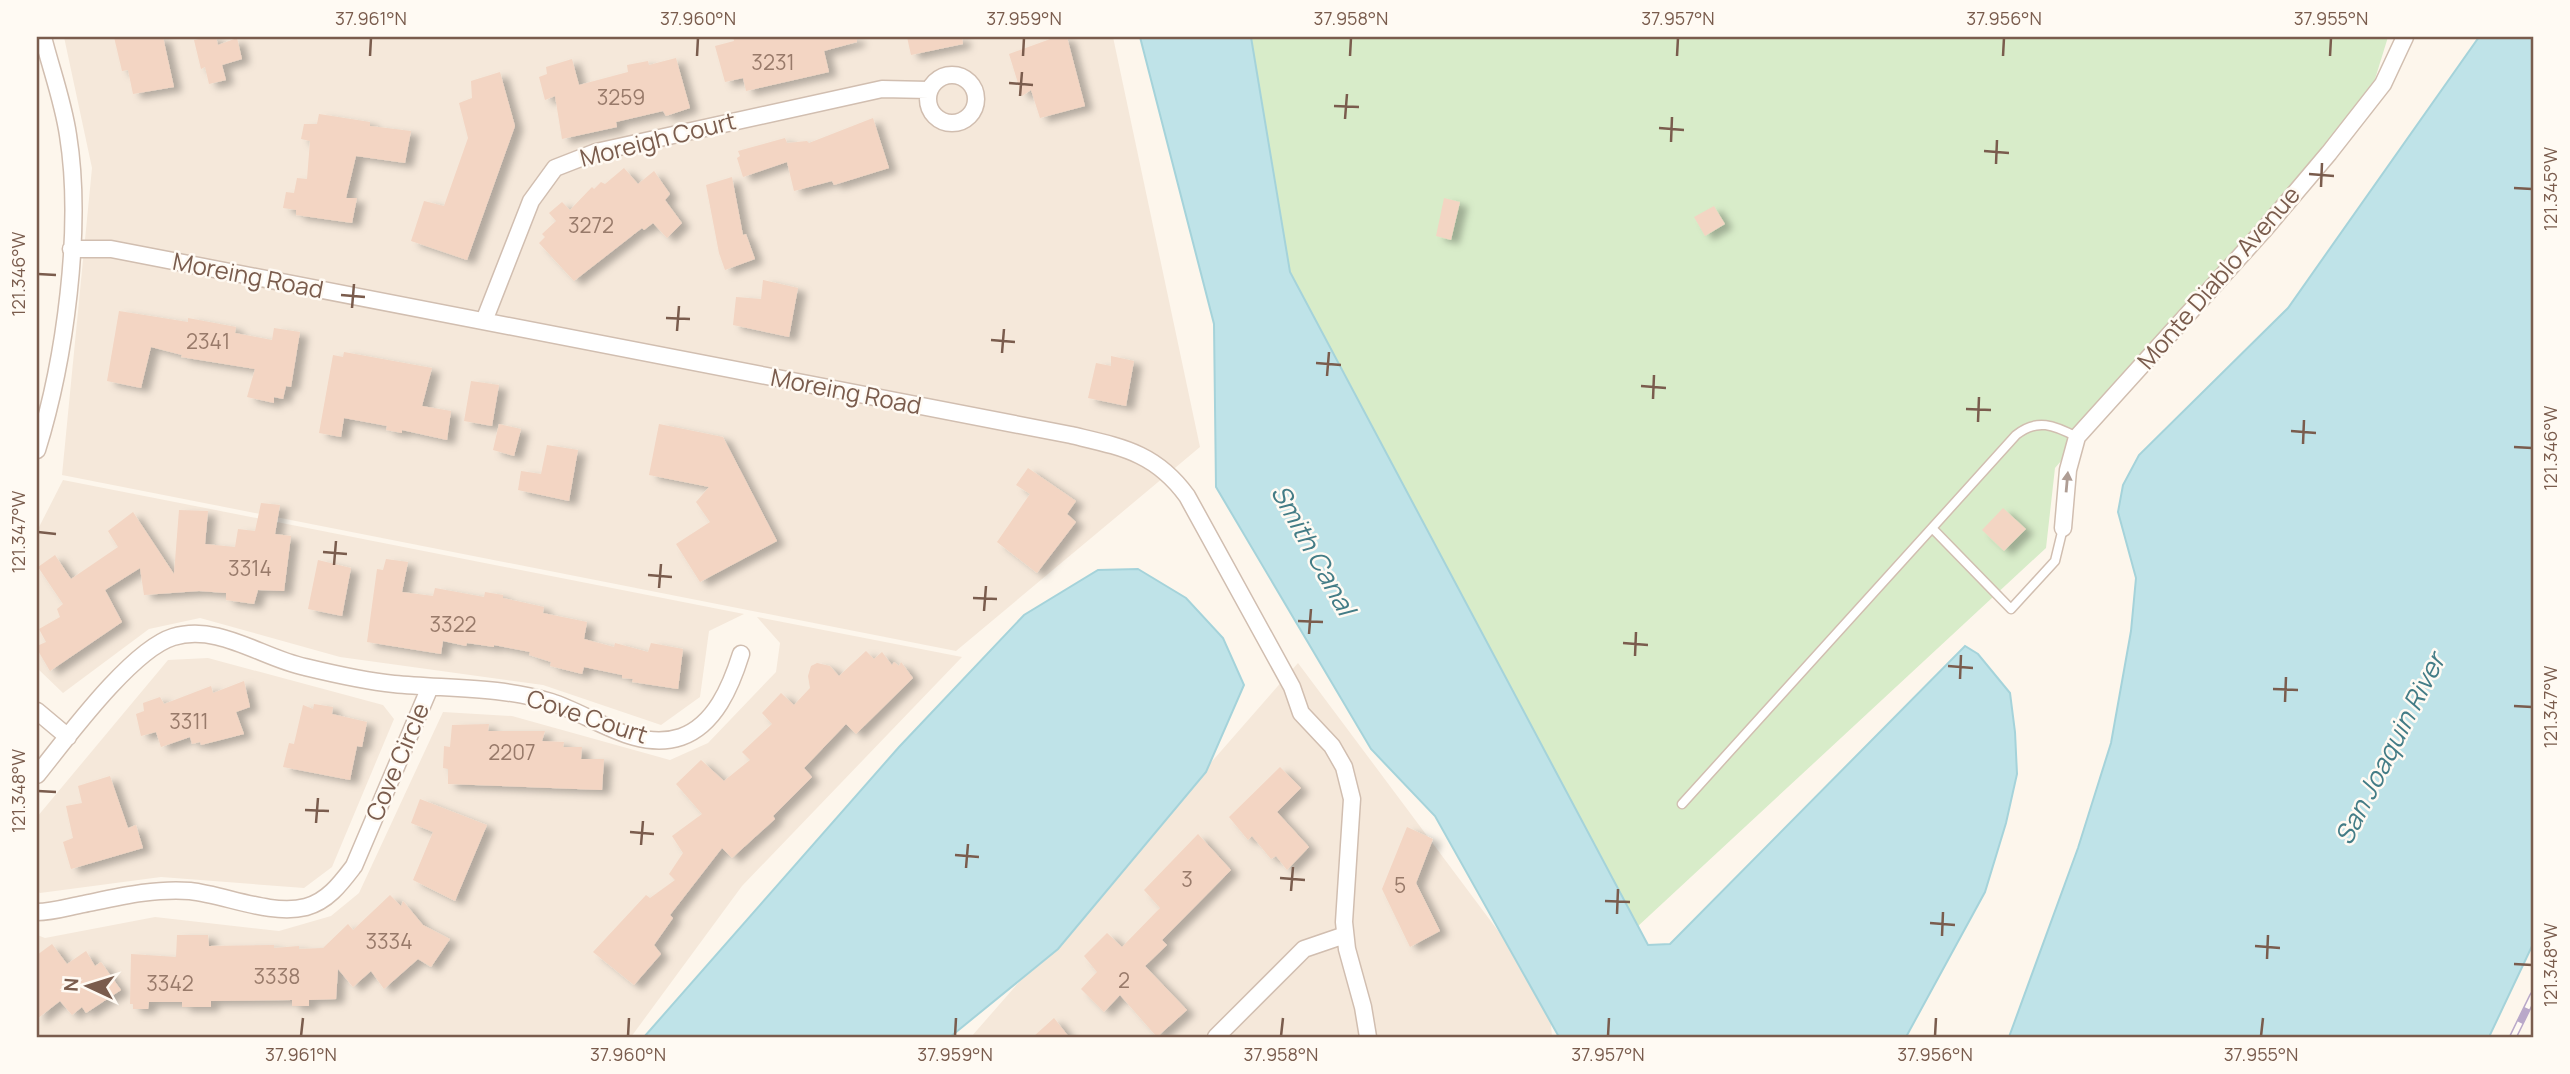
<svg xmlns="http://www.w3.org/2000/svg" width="2570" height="1074" viewBox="0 0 2570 1074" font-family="Manrope,sans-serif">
  <defs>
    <filter id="shadow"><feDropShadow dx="8" dy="4.5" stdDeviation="3.5" flood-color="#0004"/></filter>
  </defs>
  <rect width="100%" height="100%" fill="#fdf6ec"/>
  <path fill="#f5e8da" d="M64,37H1113L1200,447L956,651L62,475L92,168Z
    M63,480L744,614L709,631L700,697L661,725L543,685L340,657L200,618L149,629L63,693L37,668V531Z
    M757,617L962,657L742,886L631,1037H37V935L45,938L155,917L279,931L331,916L359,893L443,712L512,716L670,760L708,743L776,672L780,643Z
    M208,658L383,705L394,719L332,867L304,888L161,877L40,893L37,891V817L168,660Z
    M1298,663L1549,999L1552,1037H971Z"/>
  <path fill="#d8ecc9" d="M1249,37H2388L2367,105L2055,468L2046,548L1623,940L1289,288Z"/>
  <path fill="#bfe3e8" stroke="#a5d3da" stroke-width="2" d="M1140,37H1251L1290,272L1648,945L1670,944L1965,646L1978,654L2010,693L2015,732L2017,774L2006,823L1985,892L1906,1037H1559L1435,816L1371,749L1216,487L1214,324Z
    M2479,37H2533V944L2489,1037H2009L2078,848L2111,743L2131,631L2136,578L2118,512L2123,485L2139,455L2288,308Z
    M1138,569L1186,598L1223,638L1244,685L1206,772L1058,949L950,1037H644L899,747L1024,615L1098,570Z"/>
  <path fill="#f3d5c3" filter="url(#shadow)" d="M114,37H163L174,87L133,94L128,70L122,71Z
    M198,37H216L218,45L237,38L242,59L222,65L226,80L209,84L205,67L201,69L194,40L199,39Z
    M733,37H857V42L824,51L829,72L746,91L743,78L725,82L715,46L734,41Z
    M907,37H962L963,44L911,55Z
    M1056,37H1067L1085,106L1040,118L1031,90L1022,96L1009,54Z
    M676,58L690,108L666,116L663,111L616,122L617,127L562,139L555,96L545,100L539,77L547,74L546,67L572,59L579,85L628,72L627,65L648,61L649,65Z
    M500,72L515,126L467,260L411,241L424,201L444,206L468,138L459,103L472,98L471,81Z
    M319,114L370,122V126L411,131L405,163L356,156L346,198H357L352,223L296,215V210L283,208L286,192L294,193L297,178L307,179L310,141L301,139L304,124H317Z
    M873,118L889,168L834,185L832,181L794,191L787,162L743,177L737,158L740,156L738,151L785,138L787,143L807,141L809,143Z
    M624,168L638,184L654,171L670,194L665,200L682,223L667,238L653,223L644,230L642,228L574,281L539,243L545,237L542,234L556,221L549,213L562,202L570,210L592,187L594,189L601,182L605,184Z
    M732,177L743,235L746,234L755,259L725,270L719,253L706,185Z
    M1444,198L1460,202L1451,240L1436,236Z
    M1714,206L1725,224L1705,236L1694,217Z
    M763,280L798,288L789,337L733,325L736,297L761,299Z
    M119,311L188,322V318L236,327L235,333L272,340L274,328L300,332L291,387L286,386L283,399L274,397V403L247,397L255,369L181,357L182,355L151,347L141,388L107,381Z
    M344,352L432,368L422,406L451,411L447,440L402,430V433L386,430L387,426L344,418L341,437L319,433L333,355L343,357Z
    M1111,356L1134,361L1126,406L1088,398L1096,363L1111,366Z
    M471,381L499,385L492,426L464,421Z
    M499,424L521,429L514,456L493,450Z
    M659,424L723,437L777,541L700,582L676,544L710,522L696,502L709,487L649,475Z
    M547,445L578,450L569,501L518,490L521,471L541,474Z
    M1028,468L1076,501L1067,514L1076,522L1037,573L997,542L1030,494L1016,485Z
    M261,503L280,505L275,534L291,536L284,591L258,590L254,604L226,600V593L199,591L144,595L140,568L105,590L122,622L50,671L37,649V646L46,642L39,629L60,617L57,609L63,604L38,567L55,555L71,579L118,547L108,531L133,512L174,574L179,510L208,511L205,544L235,547L238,529L255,531Z
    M2003,508L2026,529L2004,551L1982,530Z
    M386,559L408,562L402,592L433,596L435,588L484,597L485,592L503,595V598L544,607L543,613L587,622L584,639L614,647L615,643L648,652L651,643L683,649L678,689L632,682L633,679L622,678V675L584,667L582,674L550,666L551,662L529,655L530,652L494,645V647L467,643L466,646L443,641L441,654L367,642L377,569L383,570Z
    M318,560L351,568L342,616L308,609Z
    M866,651L874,659L882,652L892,665L894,662L899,666L901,662L913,678L856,734L846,724L804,768L812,777L773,816L775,819L732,858L722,848L670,915L673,918L654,945L661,954L634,985L593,952L646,895L650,898L675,880L669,874L683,853L672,836L702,814L676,784L701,760L724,781L750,760L742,752L772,724L762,713L781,693L794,705L810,688L808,676L811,666L817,663L830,666L839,676Z
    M244,681L250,707L236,712L244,734L201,745L200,742L192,744L190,737L161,747L156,732L141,736L136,714L144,711L143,703L160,697L164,704L211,686L213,693Z
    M314,704L333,707L332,714L367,722L362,747L357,746L350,780L283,767L289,743L294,744L303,705L313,709Z
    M489,724L488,731H545L542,741L564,742L563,747H582L581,759H604L602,790L448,784V769L443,768L444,746L450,747L452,725Z
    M1280,767L1301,788L1277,812L1309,847L1287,870L1276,856L1271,859L1252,836L1248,840L1229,817Z
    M110,776L128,828L136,825L143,848L71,869L63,842L73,838L66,806L82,803L78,786Z
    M420,799L487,825L455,901L413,880L433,832L411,823Z
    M1407,827L1433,839L1416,883L1440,931L1410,947L1382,889Z
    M1198,834L1231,870L1162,940L1167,945L1145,966L1187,1010L1157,1037L1120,995L1104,1012L1081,989L1097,972L1084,956L1107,933L1122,947L1160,908L1144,890Z
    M390,895L401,906L403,901L423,925L450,939L431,967L418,959L384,989L371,971L353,987L338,969L336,999L309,1000V1006H292V1000L211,1001V1007H182V1002H149L148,1009H133V1004H130L131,954L176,957L177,935H208L209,946L274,945V948L299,946V949L323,948L348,924L353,930Z
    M52,944L67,964L86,951L95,966L101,962L121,990L86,1013L82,1007L72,1015L60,1001L37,1019V955Z
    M1054,1018L1069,1037H1033Z"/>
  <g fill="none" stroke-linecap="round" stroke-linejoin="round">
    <defs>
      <path id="service" d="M2063,528L2055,561L2011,609L1932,528L2016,435C2037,418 2054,425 2077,437
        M1682,804L1932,528"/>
      <path id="minor" d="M928 99a24 24 0 1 1 48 0a24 24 0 1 1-48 0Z
        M71,249H111L1071,435C1121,447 1155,452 1187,496L1292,687L1301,713L1332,746L1344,767L1352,799L1344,922L1347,949L1363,1007L1368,1037
        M484,321L531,201L555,168L596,152L882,89L929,90
        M37,450C65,360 83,228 68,135C63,101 51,69 43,37
        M2063,528L2068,470L2077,437L2263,231L2329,153L2383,84L2405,37
        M37,711L68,737
        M37,775C66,739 131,650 173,637C218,623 262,658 305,667C334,674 364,681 394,684C446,689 500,686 551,702C592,715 636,752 681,737C715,725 731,686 741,654
        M37,912C53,912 68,907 84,904C118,897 155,888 190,891C226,895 271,916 306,907C328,901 341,883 354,866L430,687
        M1216,1037L1304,949L1345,935"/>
    </defs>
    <use href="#service" stroke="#d1beb0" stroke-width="11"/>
    <use href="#minor" stroke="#d1beb0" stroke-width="19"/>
    <use href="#service" stroke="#fff" stroke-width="8"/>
    <use href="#minor" stroke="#fff" stroke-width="16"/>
    <defs>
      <path id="rail" d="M2513,1037L2533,996"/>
    </defs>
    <use href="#rail" stroke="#b9a8c9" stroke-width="8"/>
    <use href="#rail" stroke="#fffaf3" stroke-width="5" stroke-dasharray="16" stroke-linecap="butt"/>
  </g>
  <defs><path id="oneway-solid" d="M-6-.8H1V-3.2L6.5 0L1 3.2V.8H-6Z" transform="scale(1.75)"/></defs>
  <use fill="#af9d94" href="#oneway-solid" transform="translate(2067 482) rotate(-85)"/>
  <path fill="none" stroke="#7a5c4d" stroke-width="2.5" d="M370,56L371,38M697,56L698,38M1023,56L1024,38M1350,56L1351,38M1677,56L1678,38M2003,56L2004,38M2330,56L2331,38M1009,83L1033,85M1020,96L1022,72M1334,106L1359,107M1345,119L1347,94M1659,128L1684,130M1671,142L1672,117M1984,151L2009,153M1996,164L1997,140M2309,174L2334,176M2321,187L2322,163M2514,188L2532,189M38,274L56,275M341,295L365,297M352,308L354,284M666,318L690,319M677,331L679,306M991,340L1015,342M1002,353L1004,329M1316,363L1341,365M1327,376L1329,352M1641,386L1666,388M1653,399L1654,375M1966,409L1991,410M1978,422L1979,397M2291,431L2316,433M2303,444L2304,420M2514,447L2532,448M38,532L56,534M323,552L347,554M334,565L336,541M648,575L672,577M659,588L661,564M973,598L997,599M984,611L986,586M1298,621L1323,622M1309,634L1311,609M1623,643L1648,645M1635,656L1636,632M1948,666L1973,668M1960,679L1961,655M2273,689L2298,690M2285,702L2286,677M2514,706L2532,707M38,791L56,792M305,810L329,811M316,823L318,798M630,832L654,834M641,845L643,821M955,855L979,857M966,868L968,844M1280,878L1305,880M1291,891L1293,867M1605,901L1630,902M1617,914L1618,889M1930,923L1955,925M1942,936L1943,912M2255,946L2280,948M2267,959L2268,935M2514,964L2532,965M301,1036L303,1018M628,1036L629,1018M955,1036L956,1018M1281,1036L1283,1018M1608,1036L1609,1018M1935,1036L1936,1018M2261,1036L2263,1018"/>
  <g text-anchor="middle" stroke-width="5" stroke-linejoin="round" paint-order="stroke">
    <g font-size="21" fill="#987a6a">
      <text x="773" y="70">3231</text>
      <text x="621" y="105">3259</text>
      <text x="591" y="233">3272</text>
      <text x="208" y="349">2341</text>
      <text x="250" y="576">3314</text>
      <text x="453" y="632">3322</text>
      <text x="189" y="729">3311</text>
      <text x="512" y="760">2207</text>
      <text x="1187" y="887">3</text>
      <text x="1400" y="893">5</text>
      <text x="389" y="949">3334</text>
      <text x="277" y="984">3338</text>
      <text x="1124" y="988">2</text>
      <text x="170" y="991">3342</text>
    </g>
    <g font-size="24" fill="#7a5c4d" stroke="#fffaf3">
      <text transform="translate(658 140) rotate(-14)" y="8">Moreigh Court</text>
      <text transform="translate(248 276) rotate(11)" y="8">Moreing Road</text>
      <text transform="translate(2219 278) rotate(-49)" y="8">Monte Diablo Avenue</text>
      <text transform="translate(846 392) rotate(11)" y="8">Moreing Road</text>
      <text transform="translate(587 717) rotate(18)" y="8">Cove Court</text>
      <text transform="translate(398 762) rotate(-67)" y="8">Cove Circle</text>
    </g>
    <g font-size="26" font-style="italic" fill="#437c86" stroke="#fffaf3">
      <text transform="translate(1313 550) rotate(61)" y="9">Smith Canal</text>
      <text transform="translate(2390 749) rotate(-63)" y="9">San Joaquin River</text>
    </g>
  </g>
  <rect width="2570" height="1074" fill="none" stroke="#fffaf3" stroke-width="77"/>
  <g transform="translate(88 986) rotate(274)" stroke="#fffaf3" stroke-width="5" paint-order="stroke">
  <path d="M0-5L12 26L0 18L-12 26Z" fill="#7a5c4d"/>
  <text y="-10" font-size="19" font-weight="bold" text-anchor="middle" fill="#7a5c4d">N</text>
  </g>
  <rect x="38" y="38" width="2494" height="998" fill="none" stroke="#7a5c4d" stroke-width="2.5"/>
  <g font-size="18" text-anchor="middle" fill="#7a5c4d">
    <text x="371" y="25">37.961°N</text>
    <text x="698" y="25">37.960°N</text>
    <text x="1024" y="25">37.959°N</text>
    <text x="1351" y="25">37.958°N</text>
    <text x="1678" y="25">37.957°N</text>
    <text x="2004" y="25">37.956°N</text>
    <text x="2331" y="25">37.955°N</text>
    <text transform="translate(2551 189) rotate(-90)" y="6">121.345°W</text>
    <text transform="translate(19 274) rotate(-90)" y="6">121.346°W</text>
    <text transform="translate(2551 448) rotate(-90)" y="6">121.346°W</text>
    <text transform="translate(19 532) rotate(-90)" y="6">121.347°W</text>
    <text transform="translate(2551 707) rotate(-90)" y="6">121.347°W</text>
    <text transform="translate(19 791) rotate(-90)" y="6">121.348°W</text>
    <text transform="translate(2551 965) rotate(-90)" y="6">121.348°W</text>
    <text x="301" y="1061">37.961°N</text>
    <text x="628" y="1061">37.960°N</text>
    <text x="955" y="1061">37.959°N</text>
    <text x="1281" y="1061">37.958°N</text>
    <text x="1608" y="1061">37.957°N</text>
    <text x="1935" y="1061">37.956°N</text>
    <text x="2261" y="1061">37.955°N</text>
  </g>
</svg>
